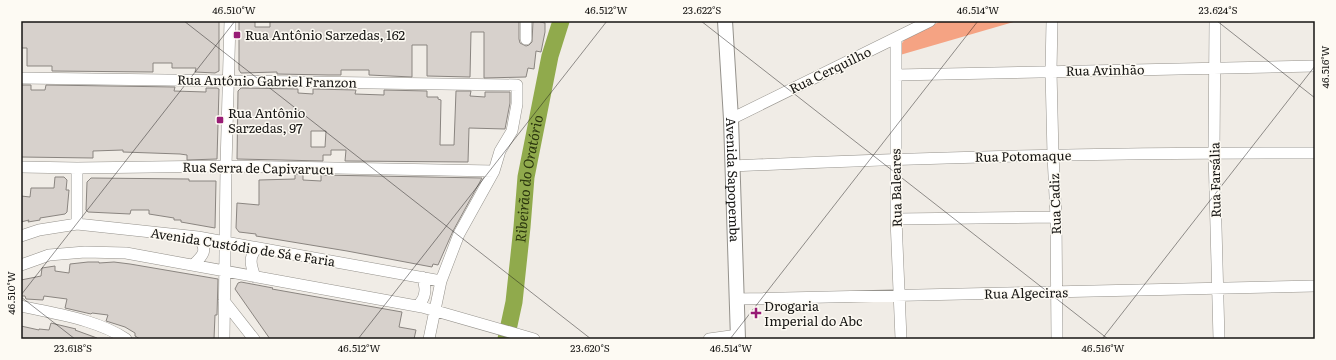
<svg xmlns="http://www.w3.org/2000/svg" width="1336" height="360" viewBox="0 0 1336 360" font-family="Literata,serif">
  <rect width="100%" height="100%" fill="#f0ece6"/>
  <path fill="#f5a383" d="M941,21H1017L900,55C900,47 900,43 907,38Z"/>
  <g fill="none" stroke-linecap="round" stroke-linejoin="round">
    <path stroke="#90aa4c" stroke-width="17" id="s1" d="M506,339L514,302L522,227L526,177L550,56L561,21"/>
  </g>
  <path fill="#d7d1cc" stroke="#8a8580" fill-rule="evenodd" d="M21,21H219V71L215,73L195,72L196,68H172V63H153V72L52,71V66H27V48H21Z
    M239,21H255V27H270V21H519V39L520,43L526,46L529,45L532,42L533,21H540V22L545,23V32L541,52L536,51L534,69L528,68L526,77L484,78V32H471L470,77L427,76V45H412V77L369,75V70H341V75H328L277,74V72L241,73L239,70Z
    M21,85H31V90H45L46,85L175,87L174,91L206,92V88H217L219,89L217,159L187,160V155L180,154L123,152V150L93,151V158L21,157Z
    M241,88L298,89V93L313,94V89L356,90L355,94L384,95V90L427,91V97H438V99L441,100L440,145H454L456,91H471L470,96L485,97V92H510V103L505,129L469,128L468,162L345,161L346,150H331V155H323V161L237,159L238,91ZM311,131H326L325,147H311Z
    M295,174H303V180L321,181V175L482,178L453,231L438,265L433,264L432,267L347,251L256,236V234L239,232L236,228L237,203L259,205V180L295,179Z
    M55,177H64L67,180L66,190H69L67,212L65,214L40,218V220L28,222L29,220L21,222V196L30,197L31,188H54Z
    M91,178L189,179V181H216L215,228L181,222V220H174V218L149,214V210H131L130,214L88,212L86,210L87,182Z
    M88,262H99V263L114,262L130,264L218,279L217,315H215L214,339H140L135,336V333L125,327L106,321L108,315L92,313L91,314L65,308L67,299L44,296L43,300L26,299L25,296H21V280L41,276L42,268L55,266V271L69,273L70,264Z
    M241,282L273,288L272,289L402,312L399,327L416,330L414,339H270L235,289L238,283Z
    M51,323L76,329L75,330L97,338L96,339H21V326L39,330V329L49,330Z"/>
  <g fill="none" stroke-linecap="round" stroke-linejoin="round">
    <defs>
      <path id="minor" d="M526,21V39
        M1052,21L1051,71L1053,155L1056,217L1057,339
        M1215,21L1214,152L1219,339
        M896,38V219L901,339
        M896,75L1315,66
        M21,78L517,85V104L512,131L500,151L494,171L459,234L441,281L429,339
        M731,119L930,21
        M732,166C926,157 1121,152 1315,153
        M21,167L77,168L226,166L494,171
        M896,219L1056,217
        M77,224V168
        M21,236L39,230L77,224L198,237L441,281
        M21,265L49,255L85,252L126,253L422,307L534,339
        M193,265C204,255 208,250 198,237
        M255,277C251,266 248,257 257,248
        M737,299L1315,286
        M224,301L254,339
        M21,306C55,314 96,319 126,339
        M417,306C426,299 427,287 422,277
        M224,339L226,166L230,21
        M709,339L738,335"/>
      <g id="major">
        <path id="s2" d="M725,21L731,119L738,339"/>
      </g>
    </defs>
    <use href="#minor" stroke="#95928c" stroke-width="12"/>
    <use href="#major" stroke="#95928c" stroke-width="16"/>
    <use href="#minor" stroke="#fff" stroke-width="11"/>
    <use href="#major" stroke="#fff" stroke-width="14"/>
  </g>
  <path fill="none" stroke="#161513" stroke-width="1" stroke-opacity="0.45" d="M184,21L591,339M701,21L1108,339M1217,21L1315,98M21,295L235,21M21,297L75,339M358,339L607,21M730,339L978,21M1102,339L1315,66"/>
  <g fill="#981c75" stroke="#fdfaf3" stroke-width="1.5">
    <rect x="233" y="31" width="8" height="8" rx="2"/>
    <rect x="216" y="116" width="8" height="8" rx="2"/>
    <path d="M754 307h4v4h4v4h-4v4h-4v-4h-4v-4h4z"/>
  </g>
  <g text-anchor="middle" stroke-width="3" stroke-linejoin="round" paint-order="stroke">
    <g font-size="13" fill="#161513" stroke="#fdfaf3" text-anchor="start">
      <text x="245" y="40">Rua Antônio Sarzedas, 162</text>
      <text x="228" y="118">Rua Antônio<tspan x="228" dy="15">Sarzedas, 97</tspan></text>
      <text x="764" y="311">Drogaria<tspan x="764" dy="15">Imperial do Abc</tspan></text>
    </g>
    <g font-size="13" fill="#161513" stroke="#fdfaf3">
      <text transform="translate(830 70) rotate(-26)" y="5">Rua Cerquilho</text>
      <text transform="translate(1105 70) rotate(-1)" y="5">Rua Avinhão</text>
      <text transform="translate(267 81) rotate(1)" y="5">Rua Antônio Gabriel Franzon</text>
      <text transform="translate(1023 156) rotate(-1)" y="5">Rua Potomaque</text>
      <text transform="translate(258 168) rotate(1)" y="5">Rua Serra de Capivarucu</text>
      <text dy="5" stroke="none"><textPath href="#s2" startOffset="159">Avenida Sapopemba</textPath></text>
      <text transform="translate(1215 180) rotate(-91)" y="5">Rua Farsália</text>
      <text transform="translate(896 188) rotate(-91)" y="5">Rua Baleares</text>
      <text transform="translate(1055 204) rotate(-92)" y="5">Rua Cadiz</text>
      <text transform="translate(243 247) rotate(9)" y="5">Avenida Custódio de Sá e Faria</text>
      <text transform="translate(1026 293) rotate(-1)" y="5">Rua Algeciras</text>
    </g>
    <g font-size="14" font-style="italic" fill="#2b360e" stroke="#fdfaf3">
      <text dy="5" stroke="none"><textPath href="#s1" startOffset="162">Ribeirão do Oratório</textPath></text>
    </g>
  </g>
  <rect width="1336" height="360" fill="none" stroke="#fdfaf3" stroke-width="44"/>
  <rect x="22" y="22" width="1292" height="316" fill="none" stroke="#161513" stroke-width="1.5"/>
  <g font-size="10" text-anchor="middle" fill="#161513">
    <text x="234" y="14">46.510°W</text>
    <text x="606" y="14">46.512°W</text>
    <text x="702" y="14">23.622°S</text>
    <text x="978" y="14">46.514°W</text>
    <text x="1218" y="14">23.624°S</text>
    <text transform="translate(1325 67) rotate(-90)" y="4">46.516°W</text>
    <text transform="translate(11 293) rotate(-90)" y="4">46.510°W</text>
    <text x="73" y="352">23.618°S</text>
    <text x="359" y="352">46.512°W</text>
    <text x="590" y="352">23.620°S</text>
    <text x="731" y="352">46.514°W</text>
    <text x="1103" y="352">46.516°W</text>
  </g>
</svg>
